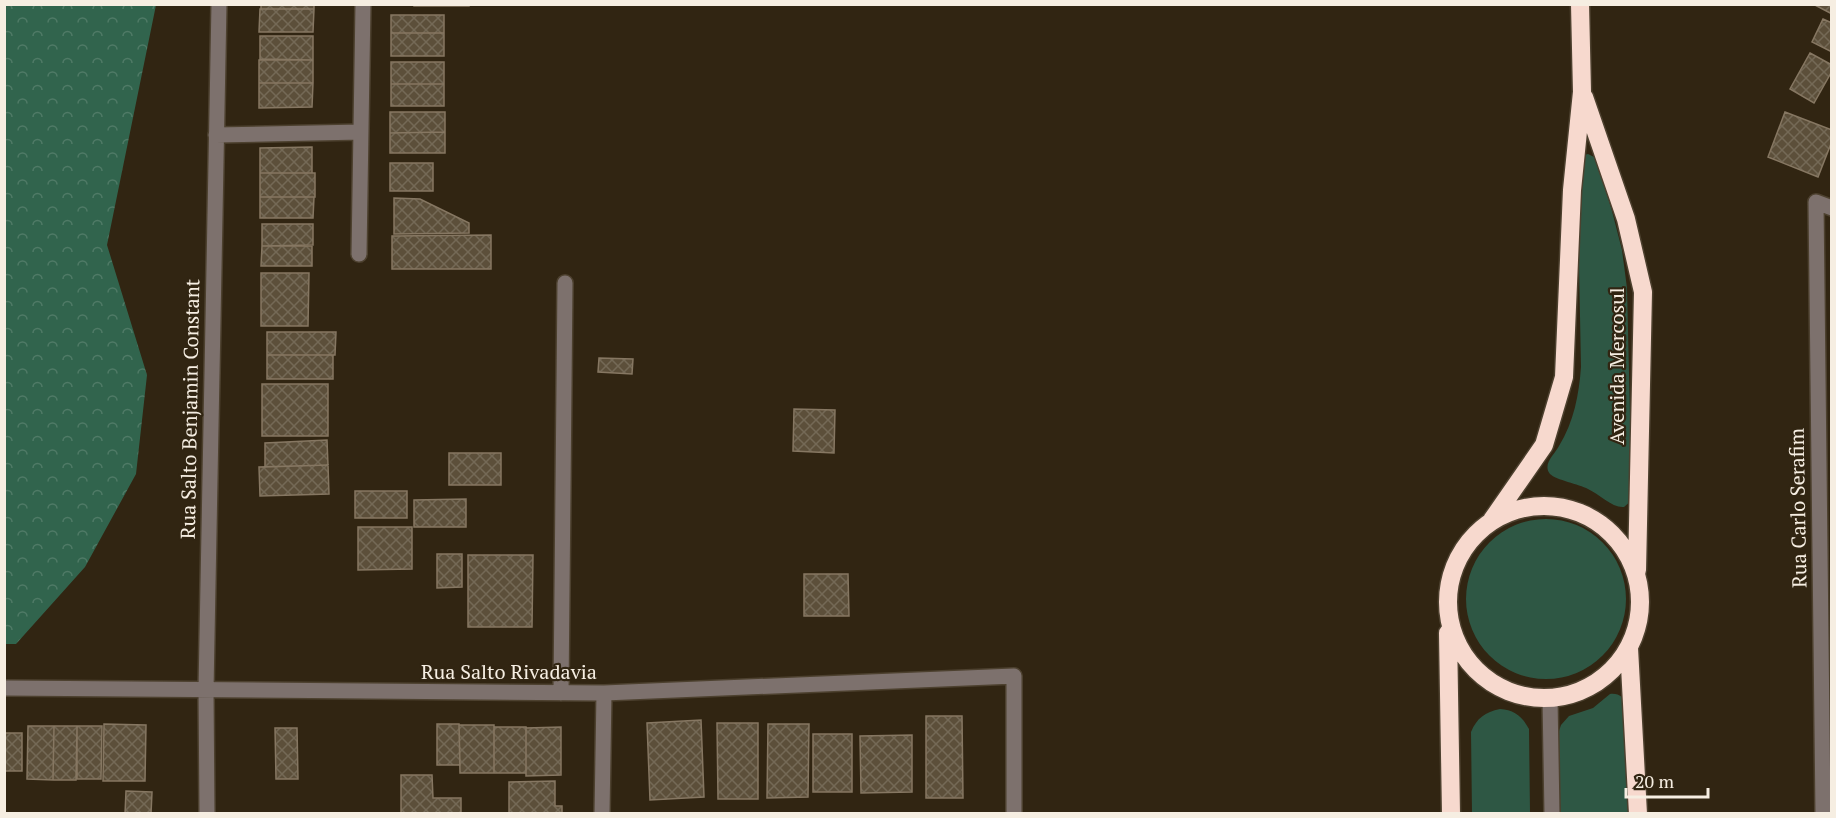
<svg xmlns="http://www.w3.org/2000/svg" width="1836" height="818" viewBox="0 0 1836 818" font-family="'PT Serif',serif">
  <defs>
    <pattern id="forest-crowns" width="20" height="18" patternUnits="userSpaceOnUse" patternTransform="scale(1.5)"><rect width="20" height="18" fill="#31644d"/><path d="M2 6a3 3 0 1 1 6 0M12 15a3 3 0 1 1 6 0" fill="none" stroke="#4f7a66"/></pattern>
    <pattern id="building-cross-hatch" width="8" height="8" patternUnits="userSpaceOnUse" patternTransform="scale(1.5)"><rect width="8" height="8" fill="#5c4f3a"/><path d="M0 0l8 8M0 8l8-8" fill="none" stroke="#746956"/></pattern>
  </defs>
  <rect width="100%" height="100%" fill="#312512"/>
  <path fill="#2e5744" d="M1588,154L1596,158L1612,211L1622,250L1627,288L1632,500L1624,507C1612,508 1599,494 1588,489C1579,484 1556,480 1550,474C1542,464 1555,454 1559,446C1574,422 1579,394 1581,367L1577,163L1584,155Z
    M1466 599a80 80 0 1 1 160 0a80 80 0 1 1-160 0Z
    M1610,694C1619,693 1624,697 1626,705L1628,813H1560L1558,734L1561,725L1569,716L1593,708Z
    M1500,709C1514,710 1522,716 1529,729L1530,813H1472L1471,732C1477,718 1485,712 1500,709Z"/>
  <path fill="url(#forest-crowns)" d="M4,5H156L107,245L147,375L136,474L85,567L16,644H5Z"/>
  <path fill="url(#building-cross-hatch)" stroke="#867762" stroke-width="1.5" d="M261,4H314V9H261Z
    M414,4H469V6H414Z
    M1813,4H1832V14Z
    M260,9H314L313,32H259Z
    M391,15H444V33H391Z
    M1823,19L1832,23V52L1812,42Z
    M391,33H444V56H391Z
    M260,36H313V60L260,59Z
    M1810,53L1832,65V71L1814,103L1790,89Z
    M259,60H313V83H259Z
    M391,62H444V84H391Z
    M259,83H313L312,107L259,108Z
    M391,84H444V106H391Z
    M390,112H445V132L390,133Z
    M1785,112L1832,130V141L1818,177L1768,157Z
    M445,132V153H390V133Z
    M312,147V173H260V148Z
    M390,163H433V191H390Z
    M260,173H315V197H260Z
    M260,197H314L313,218H260Z
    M394,198L420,199L469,223V233L394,234Z
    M262,224H313V245L262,246Z
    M491,235V269H392V236Z
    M262,246H312V266H261Z
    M261,273H309L308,326H261Z
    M267,332H336L335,355H267Z
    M267,355H333V379H267Z
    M599,358L633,359L632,374L598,372Z
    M262,384H328V436H262Z
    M794,409L835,410L834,453L793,451Z
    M327,440L328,465L265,467V443Z
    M449,453H501V485H449Z
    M328,465L329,494L260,496L259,467Z
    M355,491H407V518H355Z
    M466,499V527H414V500Z
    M358,527H412V569L358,570Z
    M437,554H462V587L437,588Z
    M468,555H533L532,627H468Z
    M804,574H848L849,616H804Z
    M926,716H962L963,798H926Z
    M701,720L704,797L650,800L647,723Z
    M717,723H758V799H718Z
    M104,724L146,725L145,781H103Z
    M437,724H459L460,765H437Z
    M768,724H809L808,797L767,798Z
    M459,725H494V773H460Z
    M28,726H54L53,780L27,779Z
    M54,726H77L76,780H53Z
    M77,726H102L101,779H77Z
    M494,727H526V773H494Z
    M561,727V775L526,776V728Z
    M275,728H297L298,779H276Z
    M4,733H22V771H4Z
    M813,734H852V792H813Z
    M912,735V792L861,793L860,736Z
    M401,775H432L433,798H461V814H401Z
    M555,781V806H562V814H509V782Z
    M126,791L152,792L151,814H125Z"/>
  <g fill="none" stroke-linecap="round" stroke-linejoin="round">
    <defs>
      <path id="minor" d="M216,135L361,132
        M359,254L363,4
        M4,688L604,693L1014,676V814
        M561,693L565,283
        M1550,699L1552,814
        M207,814L206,690L219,4
        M602,814L604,693
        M1823,814L1816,202L1832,208"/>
      <path id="highway" d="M1584,97L1626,219L1643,292L1637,570
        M1448 602a96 96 0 1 1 192 0a96 96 0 1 1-192 0Z
        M1492,520L1544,445L1564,377L1572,190L1582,92L1580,4
        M1448,633L1451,814
        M1629,648L1638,814"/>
    </defs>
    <use href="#minor" stroke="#4d412f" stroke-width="18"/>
    <use href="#highway" stroke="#4d412f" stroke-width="21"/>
    <use href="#minor" stroke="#7d716d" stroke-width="15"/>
    <use href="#highway" stroke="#f7d9ce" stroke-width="18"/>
  </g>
  <g text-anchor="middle" stroke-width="4.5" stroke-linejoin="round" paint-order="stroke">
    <g font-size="20" fill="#f6eee2" stroke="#312512">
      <text transform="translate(1617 366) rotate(-90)" y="7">Avenida Mercosul</text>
      <text transform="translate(190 409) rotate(-89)" y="7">Rua Salto Benjamin Constant</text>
      <text transform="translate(1798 508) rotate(-91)" y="7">Rua Carlo Serafim</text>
      <text x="509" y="679">Rua Salto Rivadavia</text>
    </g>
  </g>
  <rect width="1836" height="818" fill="none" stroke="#f6eee2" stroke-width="12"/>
  <path d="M1626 788v9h82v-9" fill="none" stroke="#f6eee2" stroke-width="3"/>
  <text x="1635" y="788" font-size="18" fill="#f6eee2" stroke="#312512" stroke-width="4.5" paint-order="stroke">20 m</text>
</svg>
